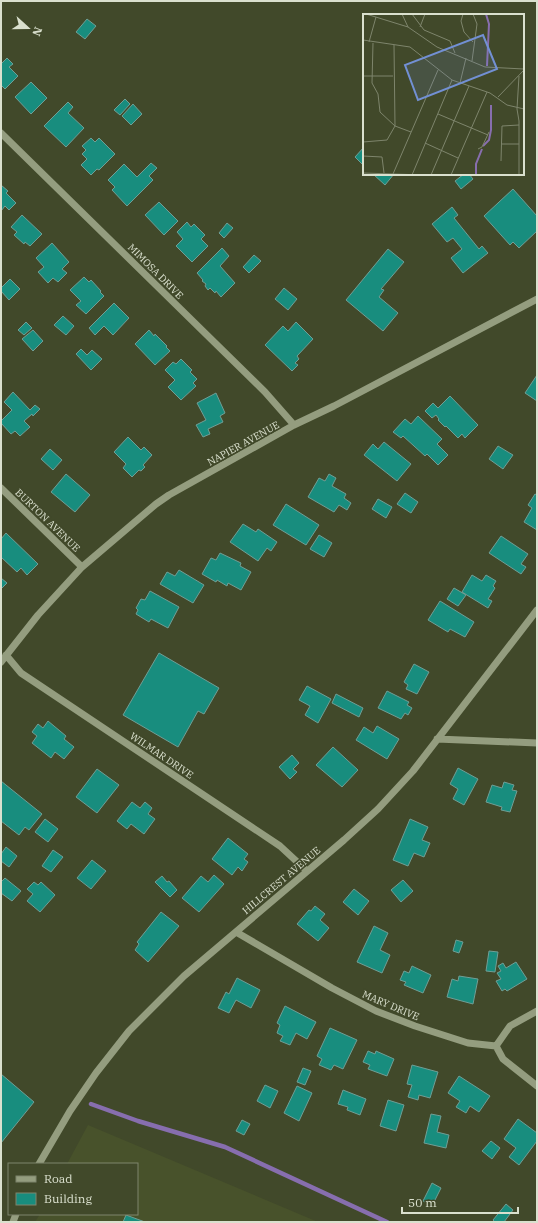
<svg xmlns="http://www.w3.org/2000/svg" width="538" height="1223" viewBox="0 0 538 1223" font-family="'IBM Plex Serif',serif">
  <rect width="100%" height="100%" fill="#41492a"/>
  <path fill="#48522b" d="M88,1125L318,1222H35L40,1214H137V1164H67Z"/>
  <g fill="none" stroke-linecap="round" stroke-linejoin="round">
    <path stroke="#876eae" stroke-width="4.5" d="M91,1104L138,1121L225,1147L387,1222"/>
  </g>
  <path fill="#188d7e" stroke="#709e95" d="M87,19L96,26L85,39L76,32Z
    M7,58L13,64L9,67L18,76L5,89L1,85V64Z
    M31,82L47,98L31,114L15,97Z
    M125,99L130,104L120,115L114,110Z
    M68,102L73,107L68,113L84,128L66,147L44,126Z
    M133,104L142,114L131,125L122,116Z
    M91,138L95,142L99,138L115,154L99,170L97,169L91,175L81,165L87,159L82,154L86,150L82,146Z
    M364,147V166L355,157Z
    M151,163L157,168L149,176L153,180L127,206L112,190L115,187L108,180L124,164L137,177Z
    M373,174H394L385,185Z
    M464,174H469L473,179L461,189L455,181Z
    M1,185L8,191L6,193L16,203L9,210L5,206L1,211Z
    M513,189L537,216V231L519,248L513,242L510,245L484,216Z
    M159,202L178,221L164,235L145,215Z
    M452,207L458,215L454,218L479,249L482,246L488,253L463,273L451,258L462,249L453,238L447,242L432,224Z
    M22,215L42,234L30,246L25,242L24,244L14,235L17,232L11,227Z
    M187,222L191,227L194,224L205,235L201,239L208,246L192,262L176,246L183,239L177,232Z
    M227,223L233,228L224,238L219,233Z
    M52,243L69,262L62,269L67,273L58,282L53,278L48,283L38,272L44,267L36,258Z
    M222,248L229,256L220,266L235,283L221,297L216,291L215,293L210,288L208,290L205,286L206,284L202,281L203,280L197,273Z
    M388,249L404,262L381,289L384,290L379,297L398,313L383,331L346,300Z
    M254,255L261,261L249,273L243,267Z
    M84,277L89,282L91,280L101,291L100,292L104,296L86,314L76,305L81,301L70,290Z
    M10,279L20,289L9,300L1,291V288Z
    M284,288L297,299L288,310L275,299Z
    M114,303L129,318L113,335L104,326L95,335L89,328Z
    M63,316L74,326L66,335L54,325Z
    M26,322L32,328L24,335L18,330Z
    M296,322L313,339L297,356L299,359L295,363L298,365L292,371L265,345L283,326L288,331Z
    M33,330L43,341L33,351L22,339Z
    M149,330L154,336L155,334L167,346L166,347L170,351L155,365L135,344Z
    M81,349L87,355L92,350L102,359L91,370L76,354Z
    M181,359L192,370L190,372L197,379L193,383L196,386L181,400L168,387L175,380L165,370L173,362L176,364Z
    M537,375V401L525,393Z
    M13,392L30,410L35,405L40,409L33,416L32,414L24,421L30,427L20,436L15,431L11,434L1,423V421L12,410L4,402Z
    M216,393L225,413L220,416L223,422L208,429L210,434L203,437L196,425L206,420L197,403Z
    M450,396L478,425L465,438L462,434L458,438L446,426L445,427L438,420L439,419L436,415L432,418L425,411L433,403L438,408Z
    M418,416L442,439L437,444L448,455L438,465L427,454L425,456L403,436L401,438L393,432L405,419L411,424Z
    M128,437L141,450L144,447L152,455L143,465L145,467L141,471L139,470L132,477L123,468L126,464L114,452Z
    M384,442L411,464L397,481L364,455L373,444L378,449Z
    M498,446L513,455L503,469L489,459Z
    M50,449L62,460L53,470L41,459Z
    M66,474L90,495L75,512L51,492Z
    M329,474L336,478L332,486L346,494L344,498L351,503L347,510L339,505L334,512L308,497L319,478L325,481Z
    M405,493L418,502L411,513L397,504Z
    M535,494L537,495V530L524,522L532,508L528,505Z
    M378,499L392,507L386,518L372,509Z
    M286,504L319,525L306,545L273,525Z
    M243,524L256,532L258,529L277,542L271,551L267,548L258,561L230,542Z
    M6,533L38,564L27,575L21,568L17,572L1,557V539Z
    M319,535L332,543L324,557L310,549Z
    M501,536L528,554L521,564L526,567L521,574L489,553Z
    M220,553L241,563L240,566L251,572L241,590L228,583L227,586L217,580L216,582L202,574L211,558L216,560Z
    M179,570L204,585L193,603L160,584L167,572L175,576Z
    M472,575L482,581L486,575L496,581L493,586L495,588L488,599L492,601L488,608L462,592Z
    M1,578L7,583L1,589Z
    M454,588L466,595L458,606L447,599Z
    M150,591L179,607L168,628L151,619L149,622L136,614L138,610L136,608L141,599L145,600Z
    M440,601L474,622L465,637L450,629L448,632L428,620Z
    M159,653L219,688L204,714L198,711L178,747L123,715Z
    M414,664L429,672L417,694L406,689L408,685L404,682Z
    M307,686L331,699L318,723L305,715L310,706L299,700Z
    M387,691L409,702L407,705L412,708L408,715L405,713L401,719L378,708Z
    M336,694L363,708L359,717L332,703Z
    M48,721L66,736L64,739L74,747L64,759L55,752L51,758L32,743L37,736L32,732L38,724L43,728Z
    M377,726L399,739L387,759L356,740L364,727L373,733Z
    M333,747L358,770L342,787L316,765Z
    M292,755L299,763L293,769L297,772L290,779L279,767Z
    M458,768L478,779L464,805L453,799L458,789L450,784Z
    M97,769L119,785L97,813L76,797Z
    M1,781L42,814L29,830L25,827L19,835L1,821Z
    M504,782L514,785L512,790L517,791L510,812L501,810L502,807L486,802L492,785L502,788Z
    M132,802L140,808L145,802L152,808L148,814L155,819L144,834L131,824L127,829L117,821Z
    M45,819L58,829L48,842L35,832Z
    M410,819L428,827L422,840L430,843L424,857L414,853L408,866L393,860Z
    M228,838L248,854L244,859L248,862L242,871L238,867L232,875L212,859Z
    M6,847L17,856L9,867L1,861V854Z
    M53,850L63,857L51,872L42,866Z
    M92,860L106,871L91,889L77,878Z
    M214,875L224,884L199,912L182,898L201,876L208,882Z
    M162,876L167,882L169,881L177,890L170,897L155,882Z
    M5,878L21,891L12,901L1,893V882Z
    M403,880L413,891L401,902L391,890Z
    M34,882L38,885L41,882L55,895L40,912L27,901L33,894L27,889Z
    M354,889L369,901L358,915L343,902Z
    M315,906L325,914L320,920L329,928L318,941L297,924L309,910L311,911Z
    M161,912L179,926L148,962L135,950L139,944L137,942Z
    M374,926L388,933L380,950L390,955L382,973L357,962Z
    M456,940L463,942L459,953L453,951Z
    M489,951L498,952L495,972L486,971Z
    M516,962L527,979L507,991L505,989L502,991L496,981L501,979L497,973L501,971L498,966L503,963L506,968Z
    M412,966L431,975L423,993L404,985L406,982L400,980L404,971L409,973Z
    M459,976L478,979L473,1004L447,997L452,979L458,981Z
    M237,978L260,990L251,1008L236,1000L229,1013L218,1008L226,992L229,994Z
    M285,1006L316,1022L307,1039L296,1033L290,1045L280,1041L283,1036L277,1033L280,1025L277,1023Z
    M330,1028L357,1040L343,1069L334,1065L331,1070L319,1065L322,1059L317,1056Z
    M368,1051L375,1054L376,1051L394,1059L387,1076L368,1069L370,1065L363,1062Z
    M412,1065L438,1072L430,1098L419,1095L418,1100L408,1097L412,1085L407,1084Z
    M303,1068L311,1071L305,1085L297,1082Z
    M1,1074L34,1102L1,1143Z
    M459,1076L490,1096L479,1112L470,1106L466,1113L456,1107L460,1101L448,1093Z
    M265,1085L278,1091L270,1108L257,1101Z
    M297,1086L312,1093L299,1121L284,1113Z
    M343,1090L366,1099L360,1115L347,1110L348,1107L338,1104Z
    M388,1100L404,1105L396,1131L380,1126Z
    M431,1114L441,1116L437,1132L449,1135L446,1148L424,1143Z
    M518,1119L537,1133V1141L519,1165L509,1157L516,1148L504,1139Z
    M242,1120L250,1124L244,1135L236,1131Z
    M491,1141L500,1148L492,1159L482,1151Z
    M432,1183L441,1188L432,1206L423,1201Z
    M506,1204L513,1210L504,1222H495L493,1220Z
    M126,1215L145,1222H123Z"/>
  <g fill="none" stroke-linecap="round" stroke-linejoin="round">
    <path stroke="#949d7f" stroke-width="7" d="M1,133L265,392L294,425
      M1,488L82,567
      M6,655L21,673L280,846L307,871
      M1,662L38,615L82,567L156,504L169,495L294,425L334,406L537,299
      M437,739L537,743
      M236,932L332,988L376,1011L415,1026L468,1043L496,1046
      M496,1046L503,1059L537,1086
      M496,1046L510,1026L537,1011
      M39,1164L70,1111L96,1073L129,1031L184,976L344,840L378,809L413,771L537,610
      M13,1222L16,1214"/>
  </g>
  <g text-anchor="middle" stroke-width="3.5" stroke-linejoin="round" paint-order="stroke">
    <g font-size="10" fill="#dae0ce" stroke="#41492a">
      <text transform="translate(156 271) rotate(45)" y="4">MIMOSA DRIVE</text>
      <text transform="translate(243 443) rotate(-29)" y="4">NAPIER AVENUE</text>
      <text transform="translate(48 520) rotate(44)" y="4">BURTON AVENUE</text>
      <text transform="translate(162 755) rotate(34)" y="4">WILMAR DRIVE</text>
      <text transform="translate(281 880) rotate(-40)" y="4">HILLCREST AVENUE</text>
      <text transform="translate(391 1005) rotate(23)" y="4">MARY DRIVE</text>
    </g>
  </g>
  <g transform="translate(363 14)">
    <rect width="161" height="161" fill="#41492a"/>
    <path fill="none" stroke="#876eae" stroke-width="2" d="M123,0L126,10L124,52M120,132L126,126L128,116V91M113,161V150L119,135"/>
    <path fill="none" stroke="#7e856c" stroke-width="1" d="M3,0L45,13M39,0L45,13L74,33L122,53L161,55M49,0L61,16L87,27L92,39M100,0L98,7L101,18L110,28M57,13L62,0M0,26L47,33L89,66L127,79L144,91L161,95M6,28L13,3M10,29L9,69L15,80L17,98L32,112L48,118M109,47L114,10L110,0M0,62H30M97,69L103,44M135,83L161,56M75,100L125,121M0,128L24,126L32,112L31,31M62,129L95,144M139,130H156M115,135L119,133L126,118M0,142L19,143L21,159M138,147L139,112L156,111M0,159L61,161M30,160L75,56M49,161L89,66M68,161L106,72M88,161L124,78M156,161V107L154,95L156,62"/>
    <path fill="#7290d4" fill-opacity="0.15" stroke="#7290d4" stroke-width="2" d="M120,21L134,55L55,86L42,51Z"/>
    <rect width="161" height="161" fill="none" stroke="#dae0ce" stroke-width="2"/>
  </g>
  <rect width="538" height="1223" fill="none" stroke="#dae0ce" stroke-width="4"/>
  <rect x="8" y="1163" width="130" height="52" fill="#41492a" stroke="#7e856c"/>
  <rect x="16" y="1176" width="20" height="6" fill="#949d7f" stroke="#7e856c"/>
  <text x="44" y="1183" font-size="12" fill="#dae0ce">Road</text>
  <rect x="16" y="1193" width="20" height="12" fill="#188d7e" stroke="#7e856c"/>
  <text x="44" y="1203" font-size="12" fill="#dae0ce">Building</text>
  <g transform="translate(28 28) rotate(111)" stroke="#41492a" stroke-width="3" paint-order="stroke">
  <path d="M0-3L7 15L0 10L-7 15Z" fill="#dae0ce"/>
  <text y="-6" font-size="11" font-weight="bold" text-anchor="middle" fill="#dae0ce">N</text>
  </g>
  <path d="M402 1207v6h116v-6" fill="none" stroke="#dae0ce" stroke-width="2"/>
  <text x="408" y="1207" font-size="12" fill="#dae0ce" stroke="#41492a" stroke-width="3" paint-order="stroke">50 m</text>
</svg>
